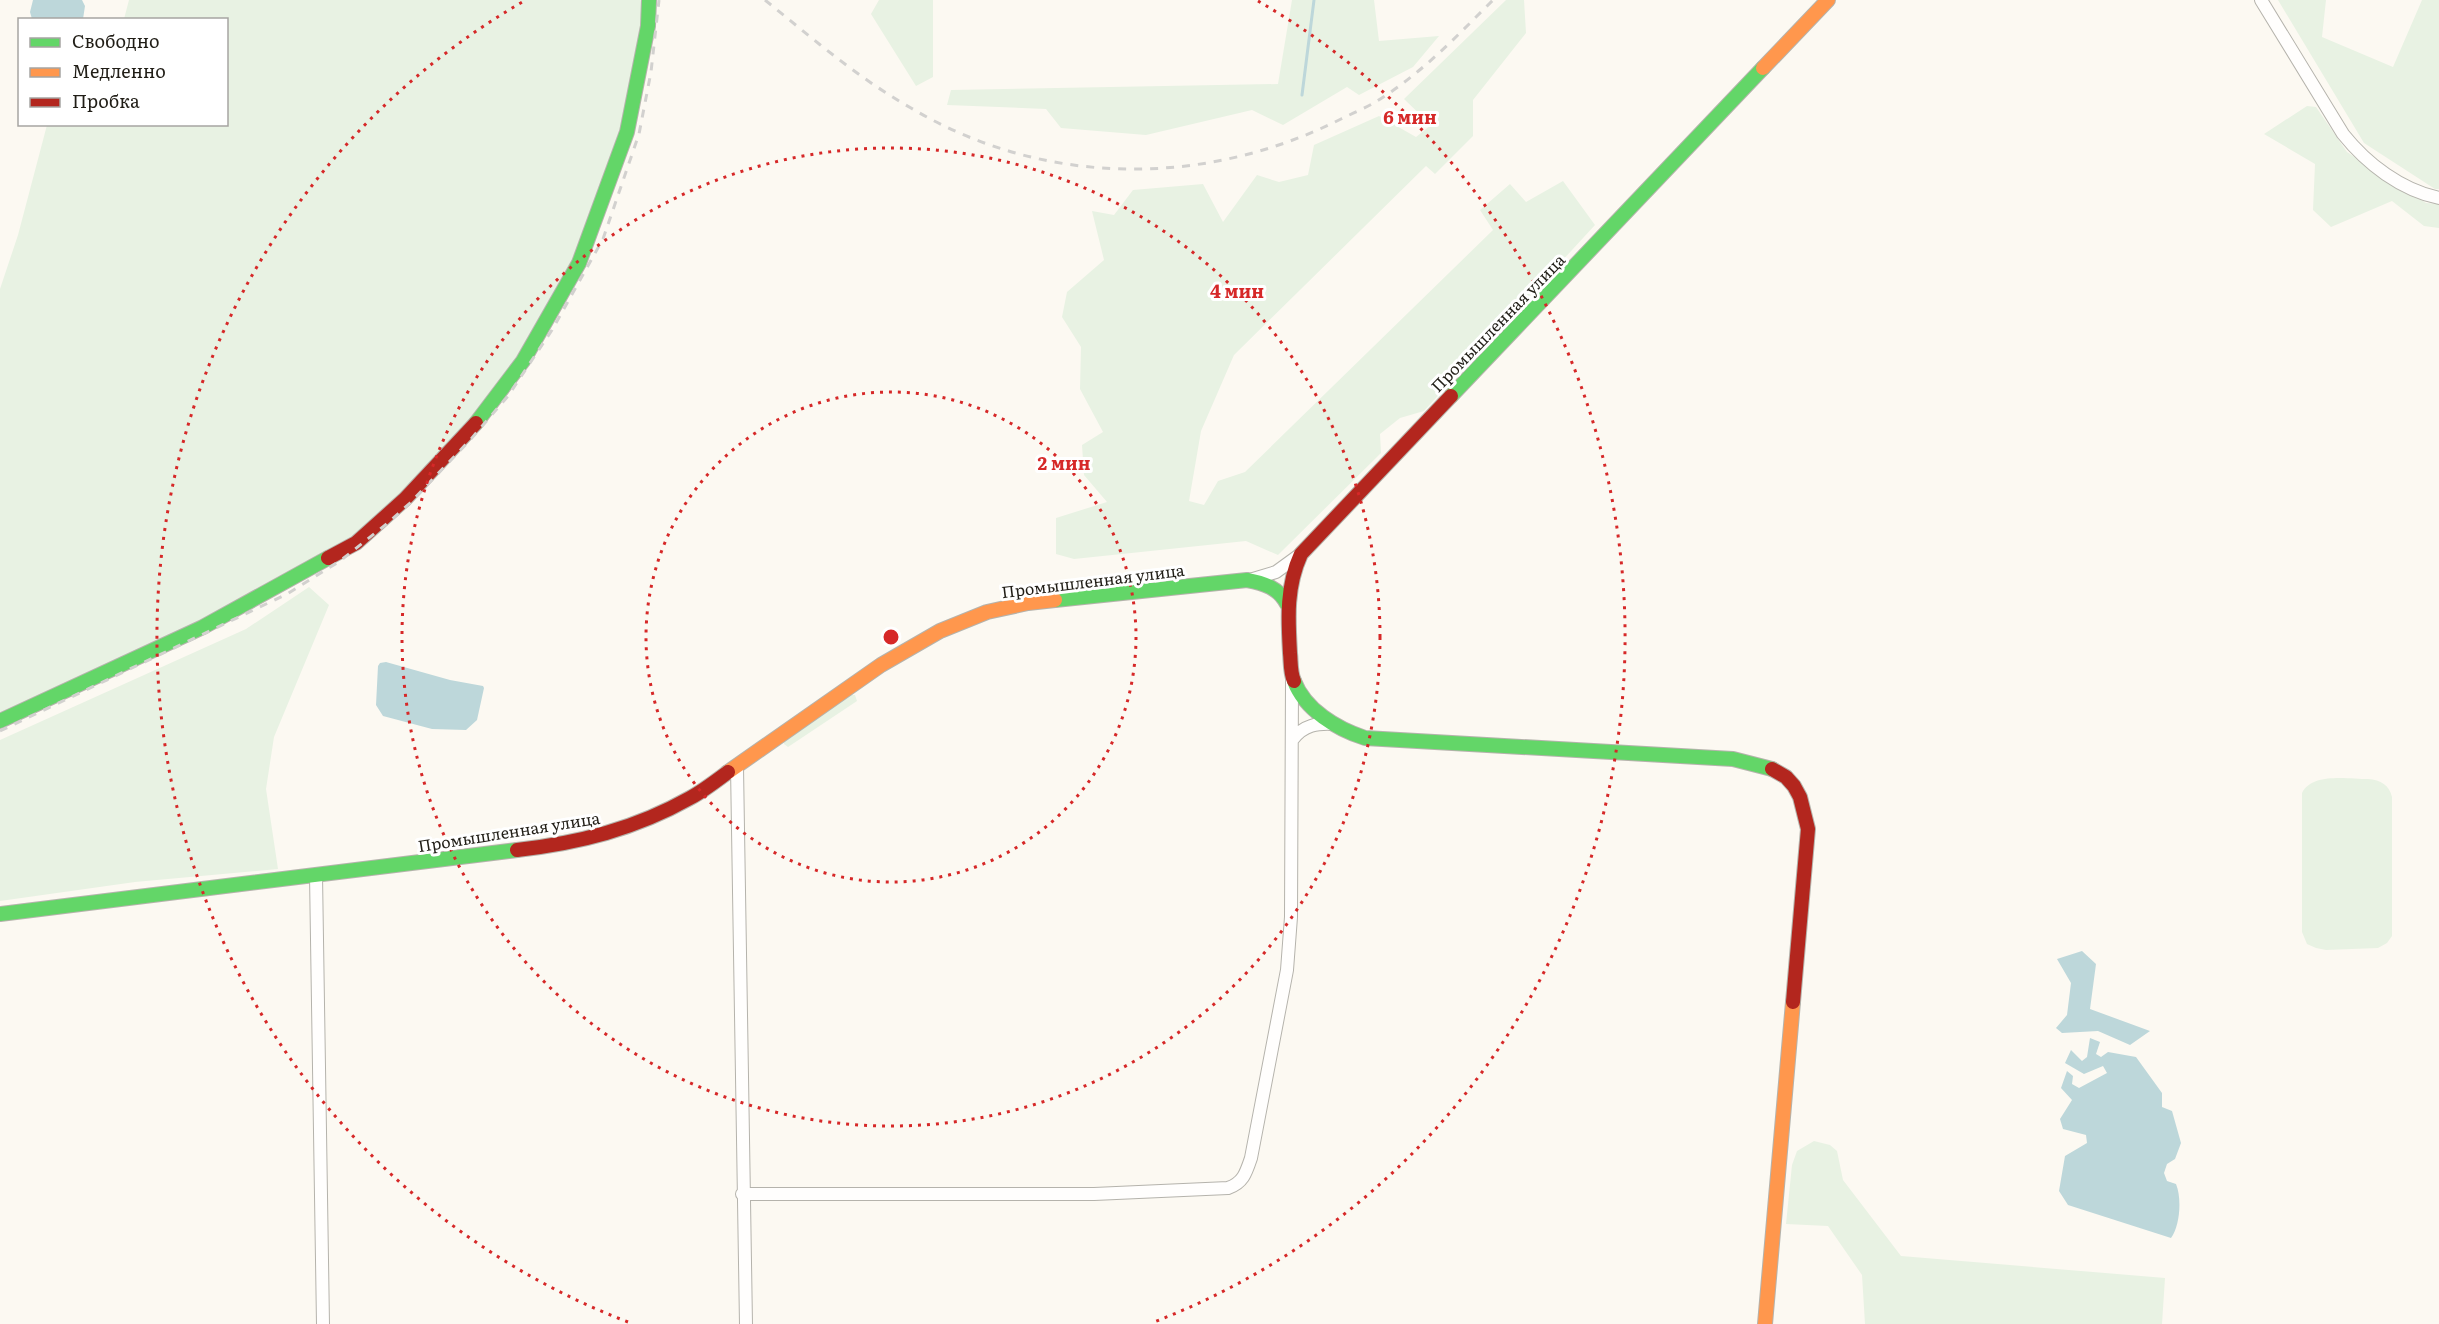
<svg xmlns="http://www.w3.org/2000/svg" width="2439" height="1324" viewBox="0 0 2439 1324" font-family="Literata,serif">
  <rect width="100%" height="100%" fill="#fcf9f2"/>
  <path fill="#e8f2e3" d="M129,0H649L627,132L579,263L523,361L356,543L0,721V289L18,235L47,125L226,124V20L124,19Z
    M879,0H933V77L916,86L871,14Z
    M1292,0H1374L1379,41L1439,36L1413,67L1359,95L1347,87L1283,125L1252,110L1146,135L1061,128L1046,109L947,105L951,90L1278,84Z
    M1506,0H1524L1526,33L1473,100V136L1435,174L1426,166L1234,355L1201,431L1189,501L1204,505L1218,481L1245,472L1493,230L1480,210L1510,184L1526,202L1563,181L1595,225L1424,411L1400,418L1380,434L1381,453L1278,555L1246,541L1074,559L1056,554V518L1107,502L1084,475L1082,445L1103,432L1080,389L1081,347L1062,317L1067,292L1104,260L1092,211L1114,215L1133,190L1203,184L1223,222L1257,175L1279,182L1308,175L1314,145L1379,116L1416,137L1431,125L1404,99Z
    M2278,0H2326L2322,37L2393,67L2422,0H2439V189H2435L2364,143Z
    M2307,106L2316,107L2347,152L2426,203L2439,204V228L2424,226L2392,201L2331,227L2313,210L2315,164L2264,134Z
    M309,587L329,605L274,737L266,789L278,869L135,882L0,901V740L246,629Z
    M850,695H855L857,701L788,747L784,744V742Z
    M2368,779C2381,780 2389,785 2392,797V936L2387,943L2378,948L2326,950L2316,948L2307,944L2302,932V793C2312,772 2349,779 2368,779Z
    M1814,1141L1830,1145L1837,1151L1843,1180L1901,1256L2165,1278L2162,1324H1865L1862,1275L1828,1226L1786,1224L1792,1165L1797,1151Z"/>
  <path fill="#bdd7da" d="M33,0H82L85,6L83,19H32L30,12Z
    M386,662L450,680L483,686L484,688L477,720L466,730L432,729L383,716L376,705L378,666L380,663Z
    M2082,951L2096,964L2090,1009L2150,1031L2130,1045L2098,1031L2062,1033L2056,1028L2067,1015L2071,983L2057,959Z
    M2090,1038L2100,1042L2096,1054L2101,1057L2108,1052L2136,1057L2162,1093V1107L2172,1111L2181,1143L2175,1159L2167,1164L2164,1173L2167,1181L2176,1184C2182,1198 2180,1226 2171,1238L2068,1205L2059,1191L2065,1156L2087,1143L2086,1135L2063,1129L2060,1119L2072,1100L2061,1088L2067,1071L2073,1076L2072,1084L2079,1088L2107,1073L2103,1066L2084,1074L2065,1063L2071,1050L2082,1061L2087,1057Z"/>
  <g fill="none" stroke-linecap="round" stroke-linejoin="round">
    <path stroke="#bdd7da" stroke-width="3" d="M1302,95L1314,0"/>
    <defs>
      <path id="street" d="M2261,0L2343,134C2367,164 2401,190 2439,198
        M1253,579L1276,572L1298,556
        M1293,739C1304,725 1317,723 1334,724
        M737,767L746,1324
        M316,875L323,1324
        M742,1194H1094L1228,1188C1243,1183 1246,1173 1251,1158L1287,970L1291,917L1292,682"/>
      <path id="fast" d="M1451,396L1763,68
        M476,423L523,361L579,263L627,132L648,26L649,0
        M1055,600L1247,580C1264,583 1279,588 1287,604
        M1294,681C1305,710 1337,729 1365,738L1733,759L1772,769
        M0,721L203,627L328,558
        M0,914L517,850"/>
      <path id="slow" d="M1763,68L1828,0
        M728,772L881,665L940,631L987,612L1028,603L1055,600
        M1765,1324L1793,1002"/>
      <path id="jam" d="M328,558L356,543L405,499L476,423
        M1294,681C1290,672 1291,662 1290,653C1288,618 1286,587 1301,554L1451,396
        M1772,769L1786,777L1794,786L1800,797L1808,829L1793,1002
        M517,850C579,843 635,829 690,798C703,791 716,781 728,772"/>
    </defs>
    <use href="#street" stroke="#b5b3ac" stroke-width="14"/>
    <use href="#fast" stroke="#b5b3ac" stroke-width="16"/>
    <use href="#slow" stroke="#b5b3ac" stroke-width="16"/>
    <use href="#jam" stroke="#b5b3ac" stroke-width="16"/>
    <use href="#street" stroke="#fffefd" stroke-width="12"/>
    <use href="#fast" stroke="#63d668" stroke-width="14"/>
    <use href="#slow" stroke="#ff974d" stroke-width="14"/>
    <use href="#jam" stroke="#b3261e" stroke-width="14"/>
    <path stroke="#d2d1cf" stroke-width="3" stroke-dasharray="8 8" stroke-linecap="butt" d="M765,0C812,38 858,78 911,108C1043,187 1204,188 1341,119C1353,113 1366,108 1377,101C1421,74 1457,36 1493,0
      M0,731L287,594L340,561L389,522L410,503L471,439L508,396L552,330L603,239L639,134L651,72L659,0"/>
  </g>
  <g fill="none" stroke="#d62828" stroke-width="3" stroke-dasharray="3 6">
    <circle cx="891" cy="637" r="245"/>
    <circle cx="891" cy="637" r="489"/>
    <path d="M628 1322A734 734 0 0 1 524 1M1258 1A734 734 0 0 1 1154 1322"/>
  </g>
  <g text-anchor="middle" stroke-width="6" stroke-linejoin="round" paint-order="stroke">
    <g font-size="16" fill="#211e17" stroke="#fff">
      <text transform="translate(1498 323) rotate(-46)" y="6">Промышленная улица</text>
      <text transform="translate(1093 581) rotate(-7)" y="6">Промышленная улица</text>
      <text transform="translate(509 832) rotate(-9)" y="6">Промышленная улица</text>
    </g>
  </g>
  <circle cx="891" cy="637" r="9" fill="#d62828" stroke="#fff" stroke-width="3"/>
  <g font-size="18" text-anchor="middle" font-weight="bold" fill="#d62828" stroke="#fff" stroke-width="6" stroke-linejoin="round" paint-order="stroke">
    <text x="1410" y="124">6 мин</text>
    <text x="1237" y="298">4 мин</text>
    <text x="1064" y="470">2 мин</text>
  </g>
  <rect x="18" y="18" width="210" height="108" fill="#ffffff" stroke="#a6a5a2" stroke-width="1.5"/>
  <rect x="30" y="38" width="30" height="9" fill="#63d668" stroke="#a6a5a2" stroke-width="1.5"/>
  <text x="72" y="48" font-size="18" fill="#211e17">Свободно</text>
  <rect x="30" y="68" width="30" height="9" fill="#ff974d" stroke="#a6a5a2" stroke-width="1.5"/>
  <text x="72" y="78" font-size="18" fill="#211e17">Медленно</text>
  <rect x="30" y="98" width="30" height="9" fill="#b3261e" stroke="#a6a5a2" stroke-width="1.5"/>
  <text x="72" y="108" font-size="18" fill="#211e17">Пробка</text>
</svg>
